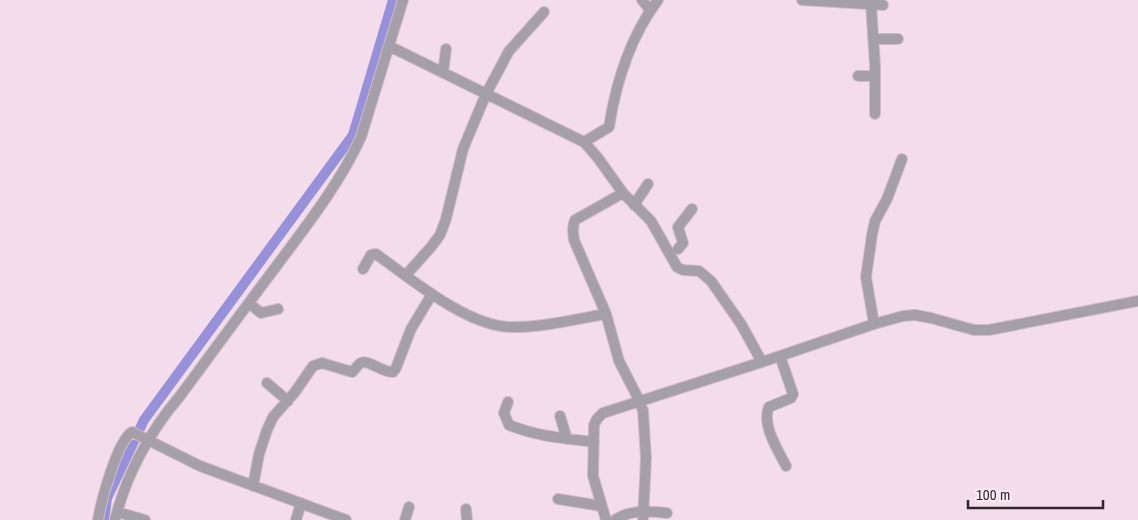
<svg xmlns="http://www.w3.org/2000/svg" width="1138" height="520" viewBox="0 0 1138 520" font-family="'Archivo Narrow',sans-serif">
  <rect width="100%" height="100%" fill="#f4ddeb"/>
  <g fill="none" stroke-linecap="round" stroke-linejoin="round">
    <path stroke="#9691da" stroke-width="10" d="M104,520L107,498L144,420L353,135L393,0"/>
    <defs>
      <path id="minor" d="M642,0L650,10
        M802,0L883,5
        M871,4L875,65V114
        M874,39H898
        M389,46L584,142L598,158L623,193L651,221L677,267L683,270L699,271L711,281L741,324L762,362
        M443,73L446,49
        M858,76H875
        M584,142L609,127C616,82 630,37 658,0
        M623,193L575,220C572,227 573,232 574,240L606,314L619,361L640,402L643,411L646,458L643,520
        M634,205L648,184
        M678,249L683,243L678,227L692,209
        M363,269L371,255L376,254C411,279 467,326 510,327C542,328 575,319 606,314
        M406,275L431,247L440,235L446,219L463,149L486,94L509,51L544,12
        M249,303L261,313L278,309
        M874,324L866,277L872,235L875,221L887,199L902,159
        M780,356L793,394L791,398L769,407C761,424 778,450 786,466
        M267,383L288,401
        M508,402L504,413L509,425C539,437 563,438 594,442
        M560,416L567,439
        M253,486L259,454L267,430L273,417L295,392L313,366L322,363L352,372C355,370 358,364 361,363C367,359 384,373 393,372L396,368L411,329L432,294
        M558,499L601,506
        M466,509L467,520
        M117,512L145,520
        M98,520C101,502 117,441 132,432L200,466L346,520
        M115,520C126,475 150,431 180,396C212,353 243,310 275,268C306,226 339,185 361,137L403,0
        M296,520L301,503
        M405,520L409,507
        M606,520L593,476L594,425L597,419L603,413L762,362L874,324L903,316L915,315L931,318L974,330H989L1138,301
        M615,520C631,509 649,511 667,513"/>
    </defs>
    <use href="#minor" stroke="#d1bcc8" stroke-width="12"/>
    <use href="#minor" stroke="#a5a0a8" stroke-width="10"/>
  </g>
  <path d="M968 500v8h135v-8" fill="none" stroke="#2f262b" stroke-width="2.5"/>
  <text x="976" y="500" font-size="15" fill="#2f262b" stroke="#ffecf7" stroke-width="4" paint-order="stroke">100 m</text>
</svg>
